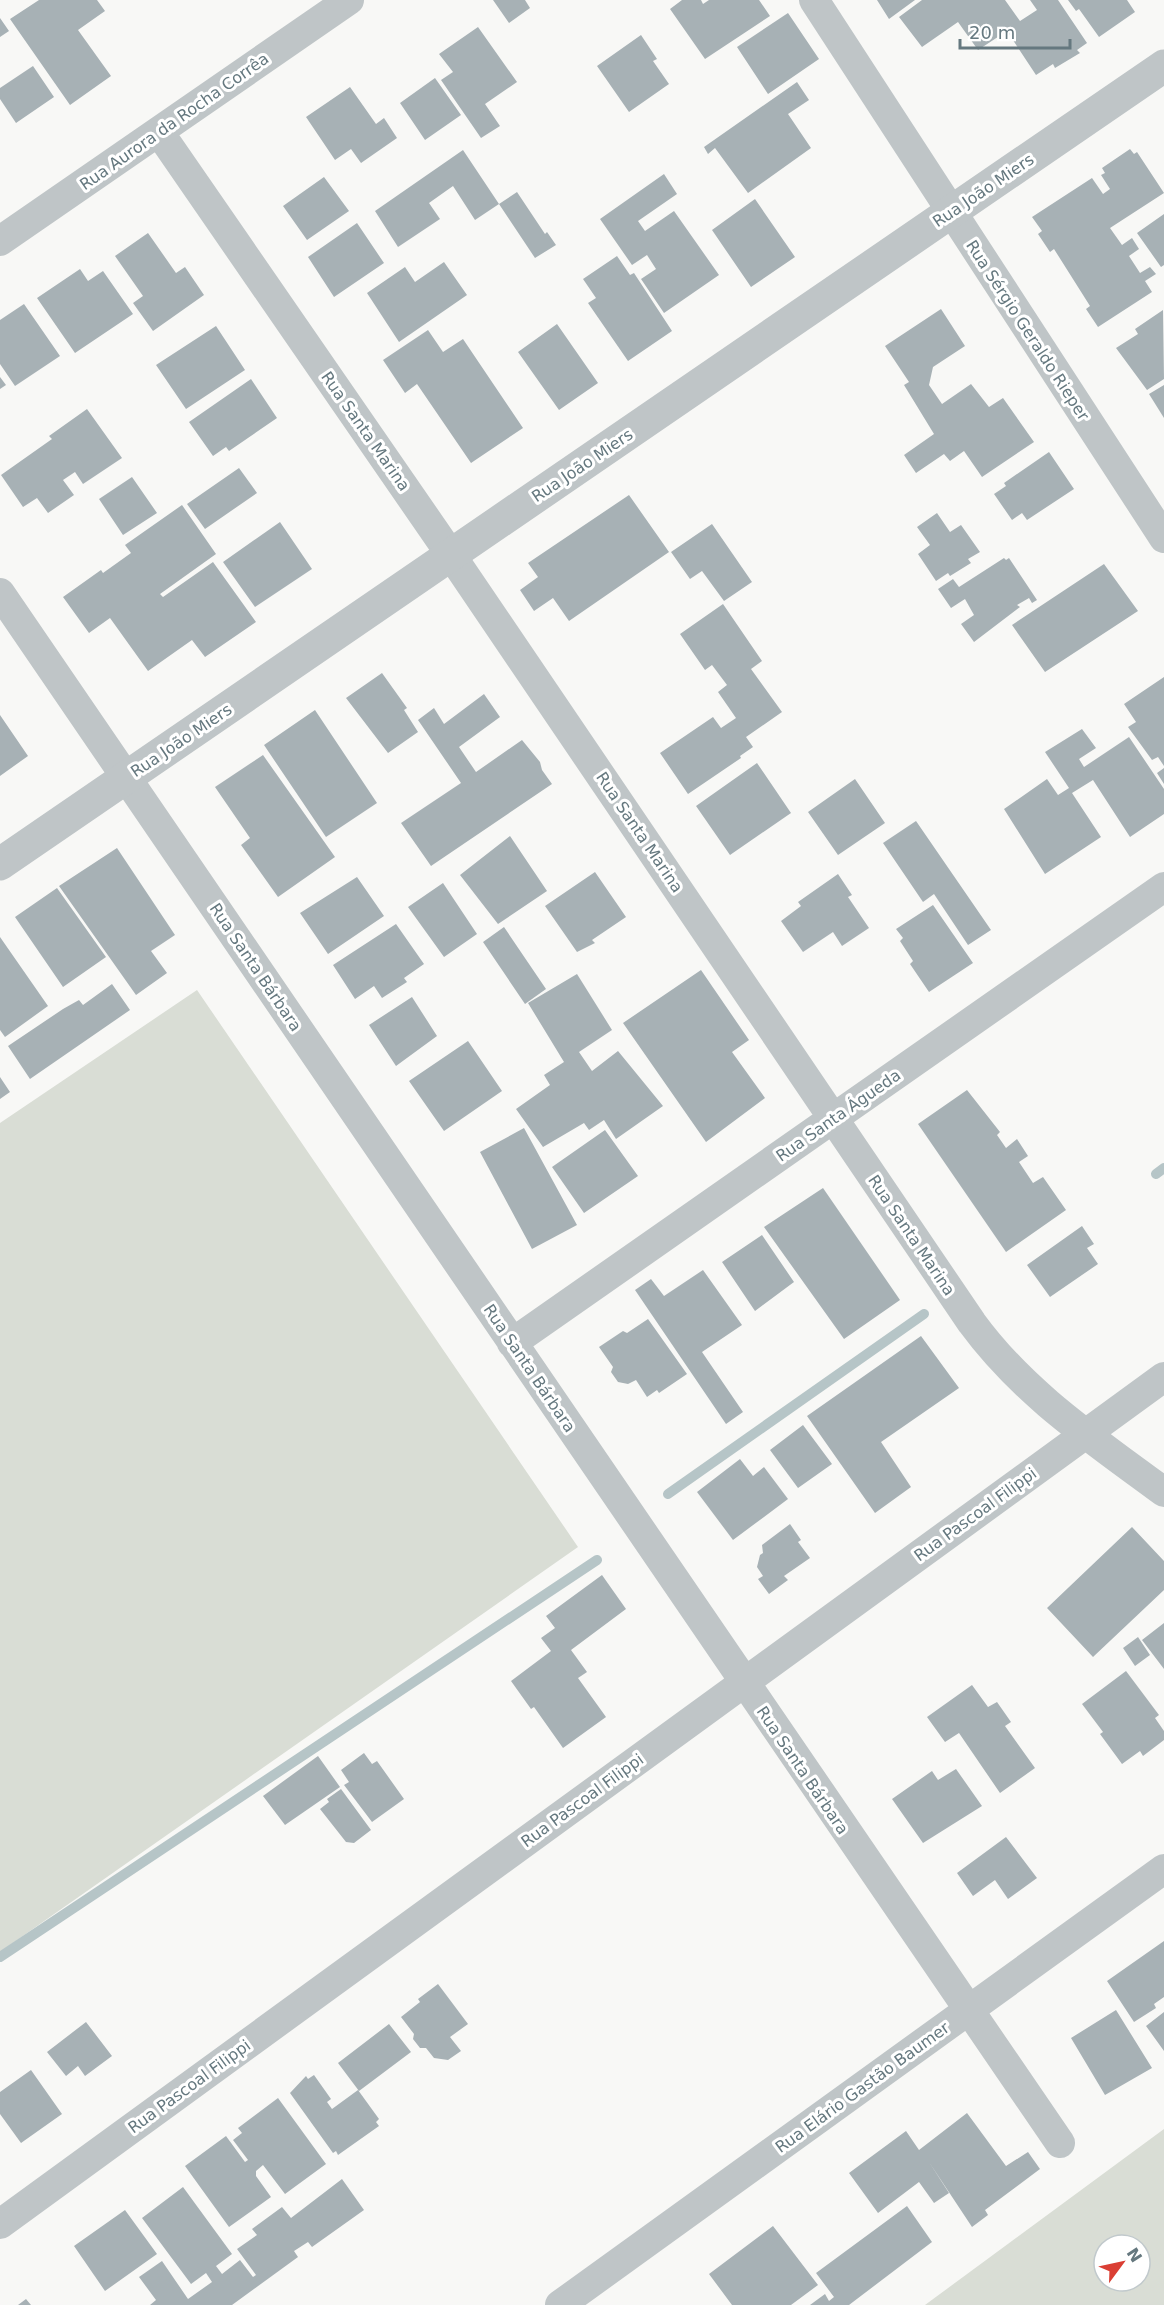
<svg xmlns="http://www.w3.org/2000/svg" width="1164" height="2305" viewBox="0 0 1164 2305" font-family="'DejaVu Sans',sans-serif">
  <rect width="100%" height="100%" fill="#f8f8f6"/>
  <path fill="#d9ddd5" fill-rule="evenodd" d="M197,990L578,1547L0,1952V1123Z
    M1164,2129V2305H925ZM1104,2245H1140V2281H1104Z"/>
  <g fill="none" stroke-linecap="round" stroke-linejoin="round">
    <path stroke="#b6c5c7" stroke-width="10" d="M1156,1174L1164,1168
      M668,1494L924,1314
      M0,1957L597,1560"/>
  </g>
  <path fill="#a7b1b5" d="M39,0H97L105,11L78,30L111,76L70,105L10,19Z
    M493,0H525L530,8L509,23Z
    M682,0H701L703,4L709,0H759L770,16L705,59L670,9Z
    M877,0H915L889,19Z
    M922,0H1005L1020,21L1037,10L1030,0H1058L1087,43L1077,50L1080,53L1055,68L1053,64L1036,75L1007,31L978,50L958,22L922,47L899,17Z
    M1068,0H1127L1135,12L1099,37L1079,9L1076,11Z
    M788,13L819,59L768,94L737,47Z
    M0,18L9,31L0,37Z
    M478,27L517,82L485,104L500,126L481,138L441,80L453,72L439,54Z
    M641,35L657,59L653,61L669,84L629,112L597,66Z
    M33,66L54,97L16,123L0,99V88Z
    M435,78L461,115L425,140L400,103Z
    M797,82L809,100L788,114L811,148L748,193L715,148L708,154L704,147Z
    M350,87L376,124L384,118L397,138L361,163L351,149L335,160L306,117Z
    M1130,149L1134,154L1137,152L1164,193L1110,228L1122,245L1132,238L1139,249L1129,256L1140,273L1150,267L1156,274L1145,281L1152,292L1098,327L1086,309L1090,306L1054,249L1050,252L1038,234L1042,231L1032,217L1092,178L1103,194L1110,189L1101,175L1105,173L1102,168Z
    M463,150L499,204L475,220L453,186L429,203L440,219L398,247L375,211Z
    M664,174L677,194L638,221L645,231L674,211L719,275L664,313L641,279L656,269L647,255L632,265L600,219Z
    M324,177L349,211L307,240L283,206Z
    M517,192L545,234L547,232L556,245L535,258L499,204Z
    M755,199L795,257L751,287L712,230Z
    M1164,214V265L1161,267L1137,233Z
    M357,223L384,263L334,297L308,257Z
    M148,233L176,273L185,267L204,295L153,331L133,303L143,296L115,256Z
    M617,256L630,275L634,273L672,331L628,361L588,303L596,298L583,279Z
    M444,262L467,295L399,342L367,293L405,267L415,282Z
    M80,269L88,281L103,271L133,314L75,353L37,298Z
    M24,304L60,356L15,386L0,364V320Z
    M941,309L965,346L933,367L929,385L942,404L971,384L989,407L1003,398L1034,442L982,477L964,451L950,461L944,454L916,473L904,455L934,434L904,385L909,382L885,346Z
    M1163,310L1164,379L1147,390L1116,348L1138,334L1135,329Z
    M557,324L598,383L559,410L518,352Z
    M216,326L245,370L186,409L156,365Z
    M428,330L443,352L463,339L523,428L471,463L417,384L405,393L383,360Z
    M0,377L6,385L0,389Z
    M251,379L277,418L229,451L226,447L213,456L189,422Z
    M1164,385V418L1149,394Z
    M87,409L122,458L83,484L75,472L63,480L74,495L48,513L37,498L23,507L1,475L52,439L49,436Z
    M1049,452L1074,489L1027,520L1022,513L1012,520L994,494L1006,486L1004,483Z
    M239,468L257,493L205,529L187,504Z
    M132,477L157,513L123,535L99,499Z
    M629,495L669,552L569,621L553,598L534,611L520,590L538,577L528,563Z
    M182,505L216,554L160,594L163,597L213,562L256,622L205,657L192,640L148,671L110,618L89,633L63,597L101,570L103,573L131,553L125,545Z
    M937,513L950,532L961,525L980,552L968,559L971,563L950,576L948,573L936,581L918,554L930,545L917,527Z
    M280,522L312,569L255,607L223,562Z
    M712,524L752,582L724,601L702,571L690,579L671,552Z
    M1004,558L1006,560L1009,558L1037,600L1032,603L1029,598L1017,605L1020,607L974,642L961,624L974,615L965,599L951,608L938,589L953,579L959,587Z
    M1104,564L1138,611L1045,672L1012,625Z
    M723,604L762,661L751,669L782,712L746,737L753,747L740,756L741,758L688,794L660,753L713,717L721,728L736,718L718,692L727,685L712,665L705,670L680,634Z
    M382,673L407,708L404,710L418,732L388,753L346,698Z
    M1164,677V766L1158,757L1152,760L1128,727L1136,722L1124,704Z
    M484,694L500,717L459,747L476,772L522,740L540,762L542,770L552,784L431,866L401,823L461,783L418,720L434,708L444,724Z
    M315,710L377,803L326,837L264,745Z
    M0,715L28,756L0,776Z
    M1082,729L1096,748L1079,759L1084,767L1129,737L1164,789V814L1130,837L1093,780L1072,793L1101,837L1045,874L1004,809L1047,779L1058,795L1069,788L1045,752Z
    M263,755L335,857L278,897L241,845L250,838L215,787Z
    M757,763L791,813L730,855L696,806Z
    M1164,768V784L1157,773Z
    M855,779L885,823L838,855L808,812Z
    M916,821L991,930L968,945L934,894L923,902L883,843Z
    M510,836L547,891L498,924L460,875Z
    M117,848L175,935L151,951L167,973L136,995L59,886Z
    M595,872L626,917L592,940L595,943L577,952L545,906Z
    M838,874L852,895L848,897L869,928L842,946L833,932L803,952L781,921L801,906L798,902Z
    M357,877L384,916L328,954L300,913Z
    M443,883L477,934L444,957L408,907Z
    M57,888L106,957L63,987L15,917Z
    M933,905L973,963L929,992L910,964L913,961L900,941L903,938L896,929Z
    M396,924L424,964L404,978L407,982L382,998L374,986L355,999L333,965Z
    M504,927L546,989L525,1004L483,942Z
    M0,937L48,1006L5,1037L0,1030Z
    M701,970L749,1040L732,1052L765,1098L706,1142L623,1023Z
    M577,974L612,1030L579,1052L592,1071L618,1051L663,1106L616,1139L604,1120L589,1130L584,1123L543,1147L516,1109L550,1085L544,1075L564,1062L528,1003Z
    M112,984L130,1010L30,1079L8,1046L63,1009L79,1000L83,1005Z
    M412,997L437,1036L396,1066L369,1025Z
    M468,1041L502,1091L444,1131L409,1081Z
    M0,1077L10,1092L0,1099Z
    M967,1090L1000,1132L997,1135L1006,1148L1017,1139L1028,1156L1019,1162L1033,1183L1043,1177L1066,1210L1006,1252L918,1124Z
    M524,1128L577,1225L532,1249L480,1152Z
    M605,1130L638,1176L584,1213L552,1167Z
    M823,1188L900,1300L844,1339L764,1227Z
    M1082,1226L1094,1244L1087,1248L1098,1264L1050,1297L1027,1265Z
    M762,1235L794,1282L755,1311L722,1262Z
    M703,1270L742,1325L702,1352L743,1412L726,1424L635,1290L651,1279L664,1296Z
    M648,1319L687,1374L659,1393L657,1390L647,1397L636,1380L628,1384L618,1382L611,1372L613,1367L599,1347L623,1331L627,1333Z
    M921,1336L959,1388L881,1442L911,1487L875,1513L807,1416Z
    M803,1425L832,1464L798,1488L770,1450Z
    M740,1459L753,1476L764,1467L788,1499L733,1540L697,1492Z
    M790,1524L801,1540L798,1542L810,1558L784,1576L788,1580L769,1594L758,1579L763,1576L757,1567L760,1555L763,1553L762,1545Z
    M1132,1527L1164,1561V1590L1093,1657L1047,1608Z
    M602,1575L626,1609L571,1650L587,1672L578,1678L606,1717L563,1748L534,1707L531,1709L511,1681L551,1651L541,1638L555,1628L546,1616Z
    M1164,1623V1669L1142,1640Z
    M1138,1637L1150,1655L1135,1666L1123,1648Z
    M1126,1671L1159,1715L1155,1718L1164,1731V1740L1143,1756L1140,1751L1122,1764L1100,1734L1103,1732L1082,1704Z
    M972,1685L988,1707L997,1702L1011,1722L1005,1726L1035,1768L1000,1793L959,1733L945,1742L927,1717Z
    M364,1753L372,1764L377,1761L404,1799L372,1822L344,1785L349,1782L341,1770Z
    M318,1756L340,1787L285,1825L263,1796Z
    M956,1769L982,1806L923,1843L892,1799L932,1771L938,1780Z
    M341,1789L371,1830L354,1843L346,1842L320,1809L329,1802L327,1799Z
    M1006,1837L1037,1878L1008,1899L995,1880L973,1896L957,1873Z
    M1164,1941V1997L1154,2004L1156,2008L1134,2022L1107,1981Z
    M438,1984L468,2024L450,2037L461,2051L448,2060L434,2058L426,2048H420L413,2039L414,2034L401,2017L420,2002L418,1999Z
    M1116,2010L1152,2068L1105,2095L1071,2038Z
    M1164,2012V2051L1146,2026Z
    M86,2022L112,2056L85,2076L78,2066L66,2076L47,2052Z
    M389,2024L411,2052L359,2091L338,2063Z
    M31,2070L62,2114L21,2143L0,2114V2092Z
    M314,2075L331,2099L327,2102L332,2109L358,2090L379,2119L376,2122L379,2126L338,2155L336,2151L333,2153L290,2093L306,2076L308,2079Z
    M278,2098L326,2164L285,2194L263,2165L256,2171V2176L271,2197L229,2227L185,2166L226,2136L245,2162L248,2160L233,2140L242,2133L238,2128Z
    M967,2113L1006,2166L1028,2152L1040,2169L985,2210L988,2215L972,2227L929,2162L949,2193L934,2203L919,2182L878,2213L849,2173L906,2131L919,2150Z
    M342,2179L364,2210L312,2247L308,2242L294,2251L298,2257L232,2305H150L156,2300L139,2277L162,2261L188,2299L212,2282L206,2273L191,2284L142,2218L183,2187L232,2254L216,2266L222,2274L240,2260L253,2277L256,2275L237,2249L257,2235L252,2229L282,2207L291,2218Z
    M907,2206L932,2242L849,2305H810L825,2294L829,2301L834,2297L816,2273Z
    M125,2210L157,2254L105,2291L74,2246Z
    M773,2226L818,2285L791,2305H732L709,2274Z
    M26,2299L31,2305H18Z"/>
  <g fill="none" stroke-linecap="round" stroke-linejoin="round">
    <path stroke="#bfc5c7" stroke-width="30" d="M814,0L1164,538
      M159,132L451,555L972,1323C1024,1394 1094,1440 1164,1492
      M0,241L349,0
      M0,593L1060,2143
      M512,1343L1164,887
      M0,2224L1164,1377
      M560,2305L1164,1869"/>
    <path stroke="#bfc5c7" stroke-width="33" d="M0,864L1164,66"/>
  </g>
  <g text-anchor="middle" stroke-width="6" stroke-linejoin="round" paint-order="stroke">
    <g font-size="16" fill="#65787f" stroke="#fff">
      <text transform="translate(174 121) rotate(-35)" y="6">Rua Aurora da Rocha Corrêa</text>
      <text transform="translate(983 190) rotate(-34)" y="6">Rua João Miers</text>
      <text transform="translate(1028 330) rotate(57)" y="6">Rua Sérgio Geraldo Rieper</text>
      <text transform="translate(366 431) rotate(55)" y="6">Rua Santa Marina</text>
      <text transform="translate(582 465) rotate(-34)" y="6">Rua João Miers</text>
      <text transform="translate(181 740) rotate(-34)" y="6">Rua João Miers</text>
      <text transform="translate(640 832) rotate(56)" y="6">Rua Santa Marina</text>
      <text transform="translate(256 967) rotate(56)" y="6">Rua Santa Bárbara</text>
      <text transform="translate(838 1115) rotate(-35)" y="6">Rua Santa Águeda</text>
      <text transform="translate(912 1235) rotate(56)" y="6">Rua Santa Marina</text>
      <text transform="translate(530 1368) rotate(56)" y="6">Rua Santa Bárbara</text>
      <text transform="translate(975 1514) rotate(-36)" y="6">Rua Pascoal Filippi</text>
      <text transform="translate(803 1770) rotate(56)" y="6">Rua Santa Bárbara</text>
      <text transform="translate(582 1800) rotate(-36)" y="6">Rua Pascoal Filippi</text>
      <text transform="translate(189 2086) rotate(-36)" y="6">Rua Pascoal Filippi</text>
      <text transform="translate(862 2087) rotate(-36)" y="6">Rua Elário Gastão Baumer</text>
    </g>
  </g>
  <g transform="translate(1122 2263) rotate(57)"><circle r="28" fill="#ffffff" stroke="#c1c9cc" stroke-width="1.5"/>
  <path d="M0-4.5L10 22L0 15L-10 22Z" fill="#da3f34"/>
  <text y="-9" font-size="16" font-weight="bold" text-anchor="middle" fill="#65787f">N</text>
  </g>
  <path d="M960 39v9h110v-9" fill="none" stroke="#65787f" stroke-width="3"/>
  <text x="969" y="39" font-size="18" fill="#65787f" stroke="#ffffff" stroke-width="4.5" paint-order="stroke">20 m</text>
</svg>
